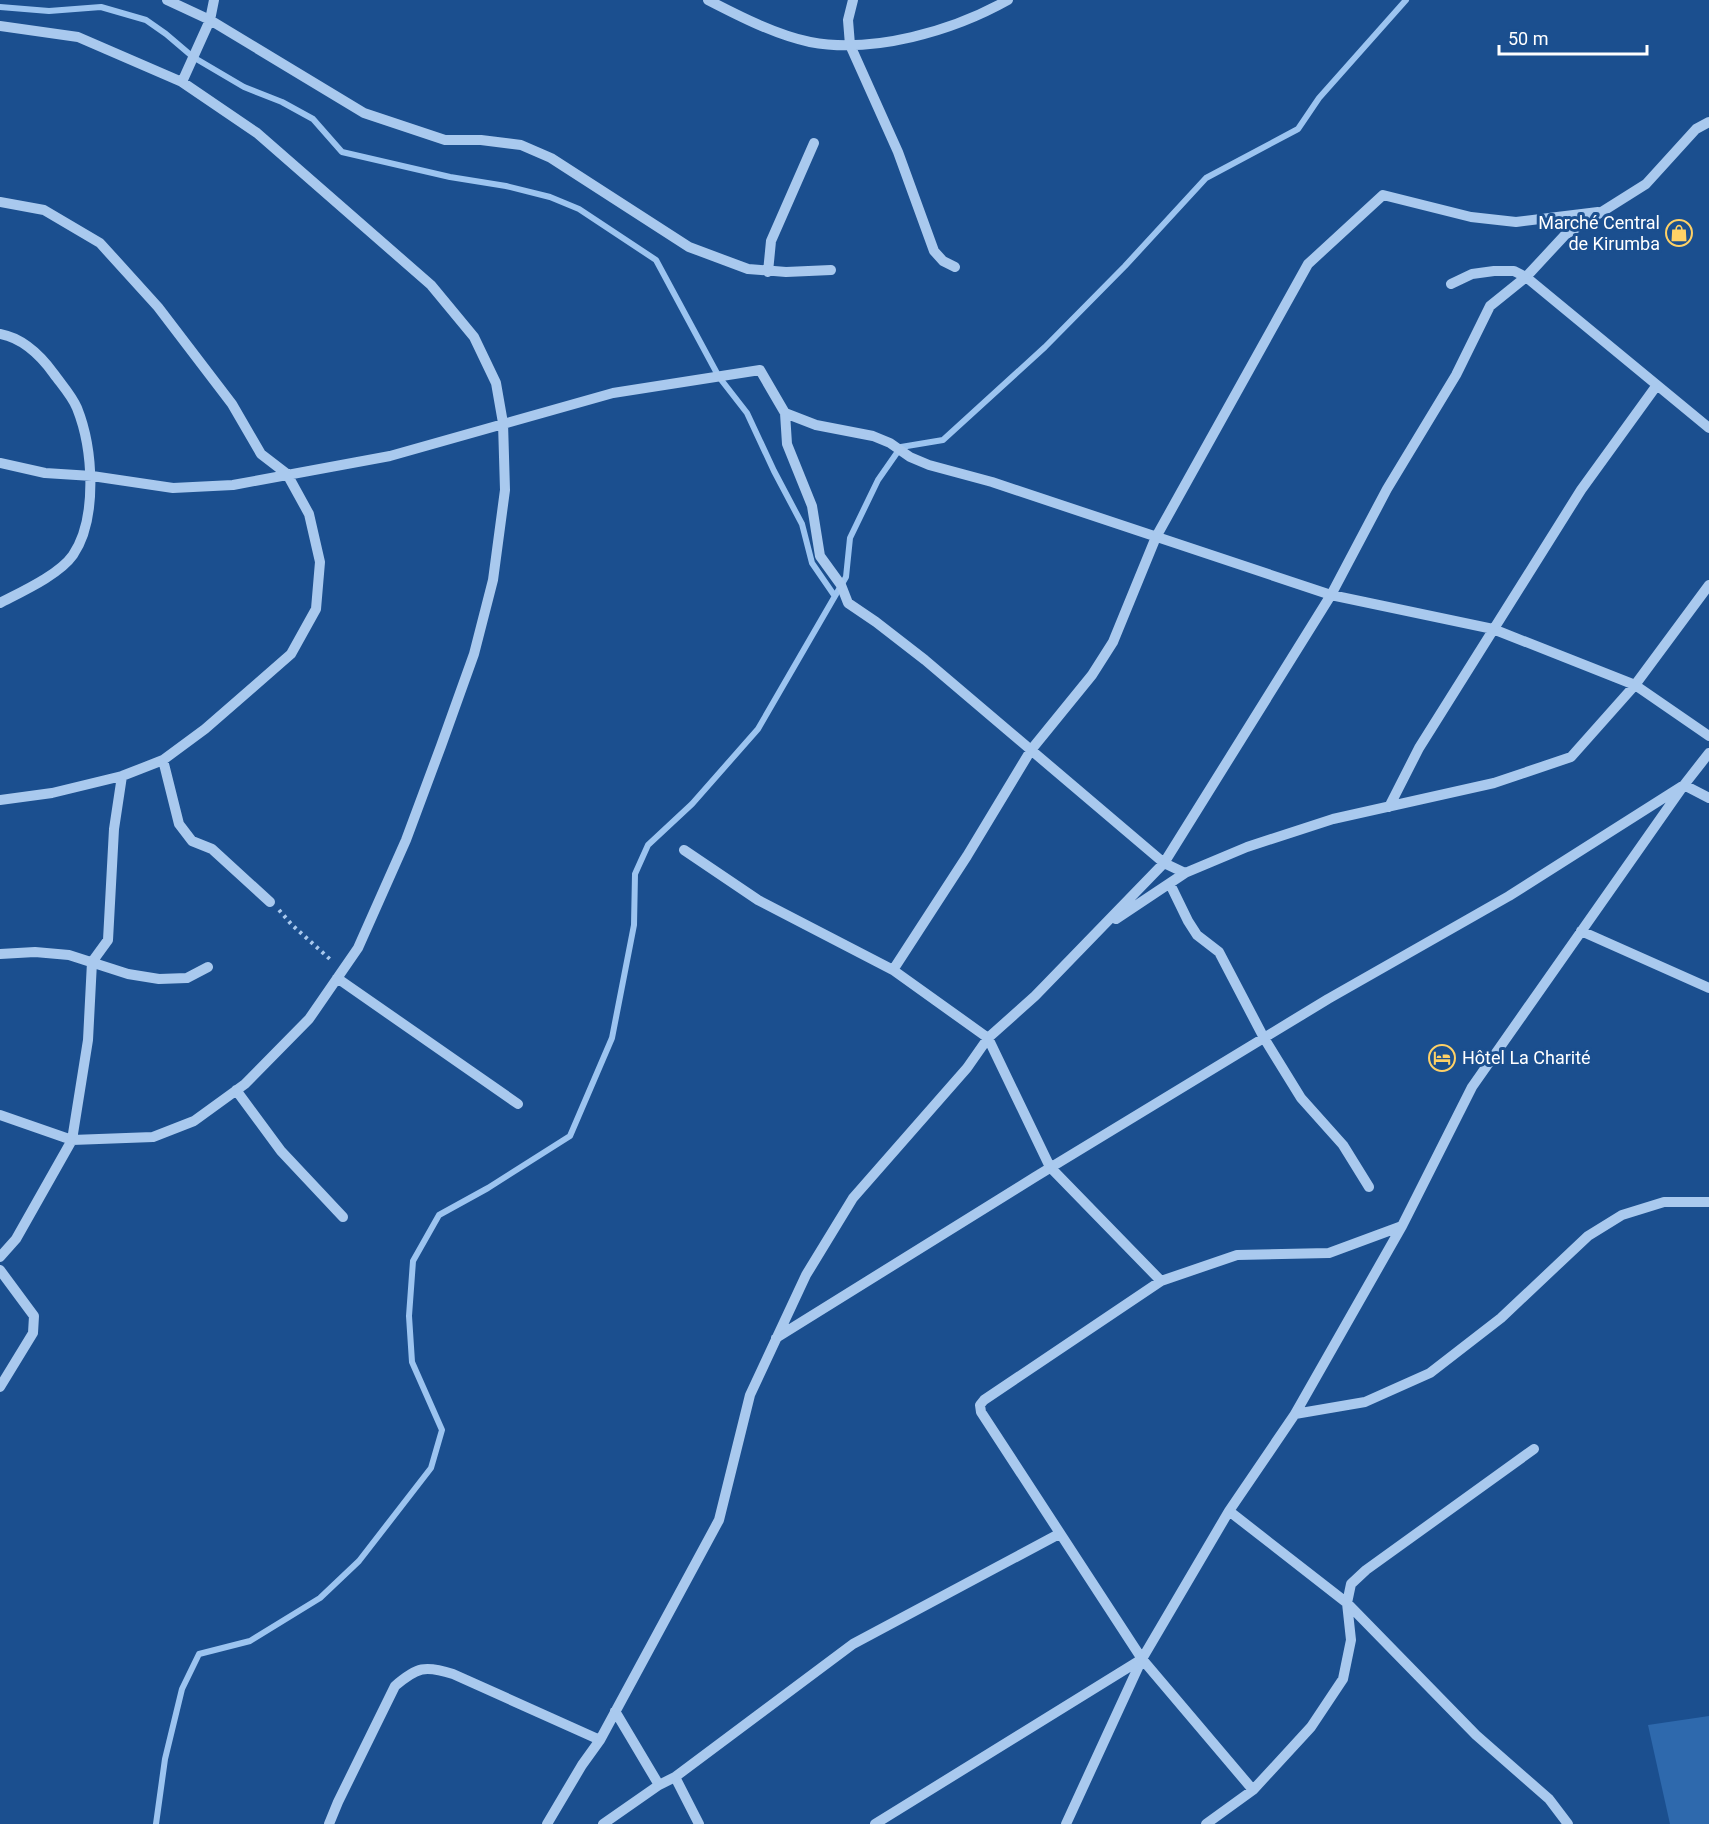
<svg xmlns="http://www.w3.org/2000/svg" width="1709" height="1824" viewBox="0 0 1709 1824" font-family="Roboto,sans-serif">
  <rect width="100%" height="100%" fill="#1b4f8f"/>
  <path fill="#2e69ad" d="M1709,1716V1824H1670L1648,1725Z"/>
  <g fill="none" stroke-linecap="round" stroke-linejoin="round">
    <path stroke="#9cc4f0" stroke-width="6" d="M0,7L49,11L101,7L146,20L166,34L193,57L244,87L282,102L313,119L342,152L450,177L506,186L550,197L579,209L656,260L719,377L747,413L774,471L802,524L812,563L834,595
      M156,1824L165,1759L182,1689L199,1654L250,1641L320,1598L359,1561L431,1468L442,1430L412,1362L409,1316L413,1261L439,1215L488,1188L570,1136L612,1038L634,925L635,874L648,845L692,804L758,729L846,577L850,538L878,480L901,447L943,440L1045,347L1125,266L1206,178L1298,129L1319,98L1406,0"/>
    <path stroke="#a9c9ee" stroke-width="4" stroke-dasharray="3 4.5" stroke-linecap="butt" d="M279,910L292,925L332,961"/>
    <path stroke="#a9c9ee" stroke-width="10" d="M167,0L210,20L364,113L445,140H481L521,145L551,158L689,247L748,269L786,272L831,270
      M708,0C739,16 776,35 810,42C873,54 953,31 1008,0
      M853,0L848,20L850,45L898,152L934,251L943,261L955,267
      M0,26L78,37L182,82L257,133L431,285L474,337L496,383L503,423L505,490L493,580L474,654L441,746L406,840L358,948L309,1019L245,1084L194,1121L153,1137L72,1140L0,1115
      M182,82L210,20L214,0
      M0,202L44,210L100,243L158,307L232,404L261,454L287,474L309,514L320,562L316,609L291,654L205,729L163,760L122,776L52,793L0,800
      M768,272L771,241L814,143
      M1451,284L1472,274L1494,271H1514L1526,277L1709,428
      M0,334C22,338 41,356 54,374C62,385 72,396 77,408C93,448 98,518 73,555C59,575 21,592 0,603
      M785,413L787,444L812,506L820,556L841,585L848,603L876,622L925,660L1164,863L1185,873
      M0,463L45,473L92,476L173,488L233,485L390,456L613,393L760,370L785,413L816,425L873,436L890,443L910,457L929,465L992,482L1331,595L1493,629L1635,685L1709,736
      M163,760L179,824L192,841L212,849L270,902
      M1389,807L1419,748L1581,490L1657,385
      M684,850L758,900L893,970L988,1038L1050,1167L1161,1281
      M1170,884L1188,921L1197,935L1219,952L1264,1038L1301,1098L1343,1145L1369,1187
      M1116,919L1185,873L1247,847L1333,819L1494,783L1571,757L1635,685L1709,585
      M1581,931L1709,988
      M0,954L35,952L69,955L128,974L159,979L187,978L208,967
      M893,970L967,856L1031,750L1092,675L1113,642L1156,537L1308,264L1383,195L1471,217L1516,222L1598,212
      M337,978L518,1104
      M236,1090L281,1151L343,1217
      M0,1257L16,1239L72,1140L88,1040L92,962L108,940L114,829L122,776
      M0,1270L34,1316L33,1333L0,1387
      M776,1338L1035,1177L1328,999L1509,896L1684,785L1709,798
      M1295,1414L1365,1402L1430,1373L1501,1318L1588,1236L1622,1215L1664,1202H1709
      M1229,1511L1347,1603L1476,1735L1549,1799L1568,1824
      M615,1711L659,1785
      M675,1777L699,1824
      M1253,1790L1142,1659L981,1412L980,1405L984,1400L1161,1281L1237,1255L1329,1253L1402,1226
      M329,1824L338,1802L395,1686C417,1667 425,1665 453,1674L600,1740
      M547,1824L582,1765L600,1740L719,1520L750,1395L806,1275L853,1198L967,1068L988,1038L1035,996L1164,863L1331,595L1387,489L1456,375L1490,306L1526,277L1565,235L1646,184L1696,129L1709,122
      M603,1824L659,1785L675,1777L853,1644L1059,1534
      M875,1824L1142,1659
      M1066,1824L1142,1659L1229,1511L1295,1414L1402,1226L1472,1087L1684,785L1709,753
      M1206,1824L1253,1790L1311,1727L1343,1679L1351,1640L1347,1603L1351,1584L1366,1570L1534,1449"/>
  </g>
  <defs>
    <symbol id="shop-ring" viewBox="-11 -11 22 22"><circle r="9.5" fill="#1b4f8f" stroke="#ffd166" stroke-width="1.5"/><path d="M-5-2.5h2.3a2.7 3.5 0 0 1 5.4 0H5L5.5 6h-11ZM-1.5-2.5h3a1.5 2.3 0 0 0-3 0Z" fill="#ffd166"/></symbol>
    <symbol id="hotel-ring" viewBox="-11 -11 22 22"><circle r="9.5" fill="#1b4f8f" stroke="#ffd166" stroke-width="1.5"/><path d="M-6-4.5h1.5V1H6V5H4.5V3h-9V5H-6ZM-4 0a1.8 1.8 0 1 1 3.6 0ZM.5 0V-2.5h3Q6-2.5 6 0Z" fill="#ffd166"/></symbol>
  </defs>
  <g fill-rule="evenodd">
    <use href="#shop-ring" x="1664" y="218" width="30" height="30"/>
    <use href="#hotel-ring" x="1427" y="1043" width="30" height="30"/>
  </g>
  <g text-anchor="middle" stroke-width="6" stroke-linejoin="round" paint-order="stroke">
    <g font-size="18" fill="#fff" stroke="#1b4f8f" text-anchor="end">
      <text x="1660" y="229">Marché Central<tspan x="1660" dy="21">de Kirumba</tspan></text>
      <text x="1462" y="1064" text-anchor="start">Hôtel La Charité</text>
    </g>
  </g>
  <path d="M1499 45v9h148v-9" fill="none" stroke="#ffffff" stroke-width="3"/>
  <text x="1508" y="45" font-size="18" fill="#ffffff" stroke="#1b4f8f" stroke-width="4.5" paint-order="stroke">50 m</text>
</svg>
